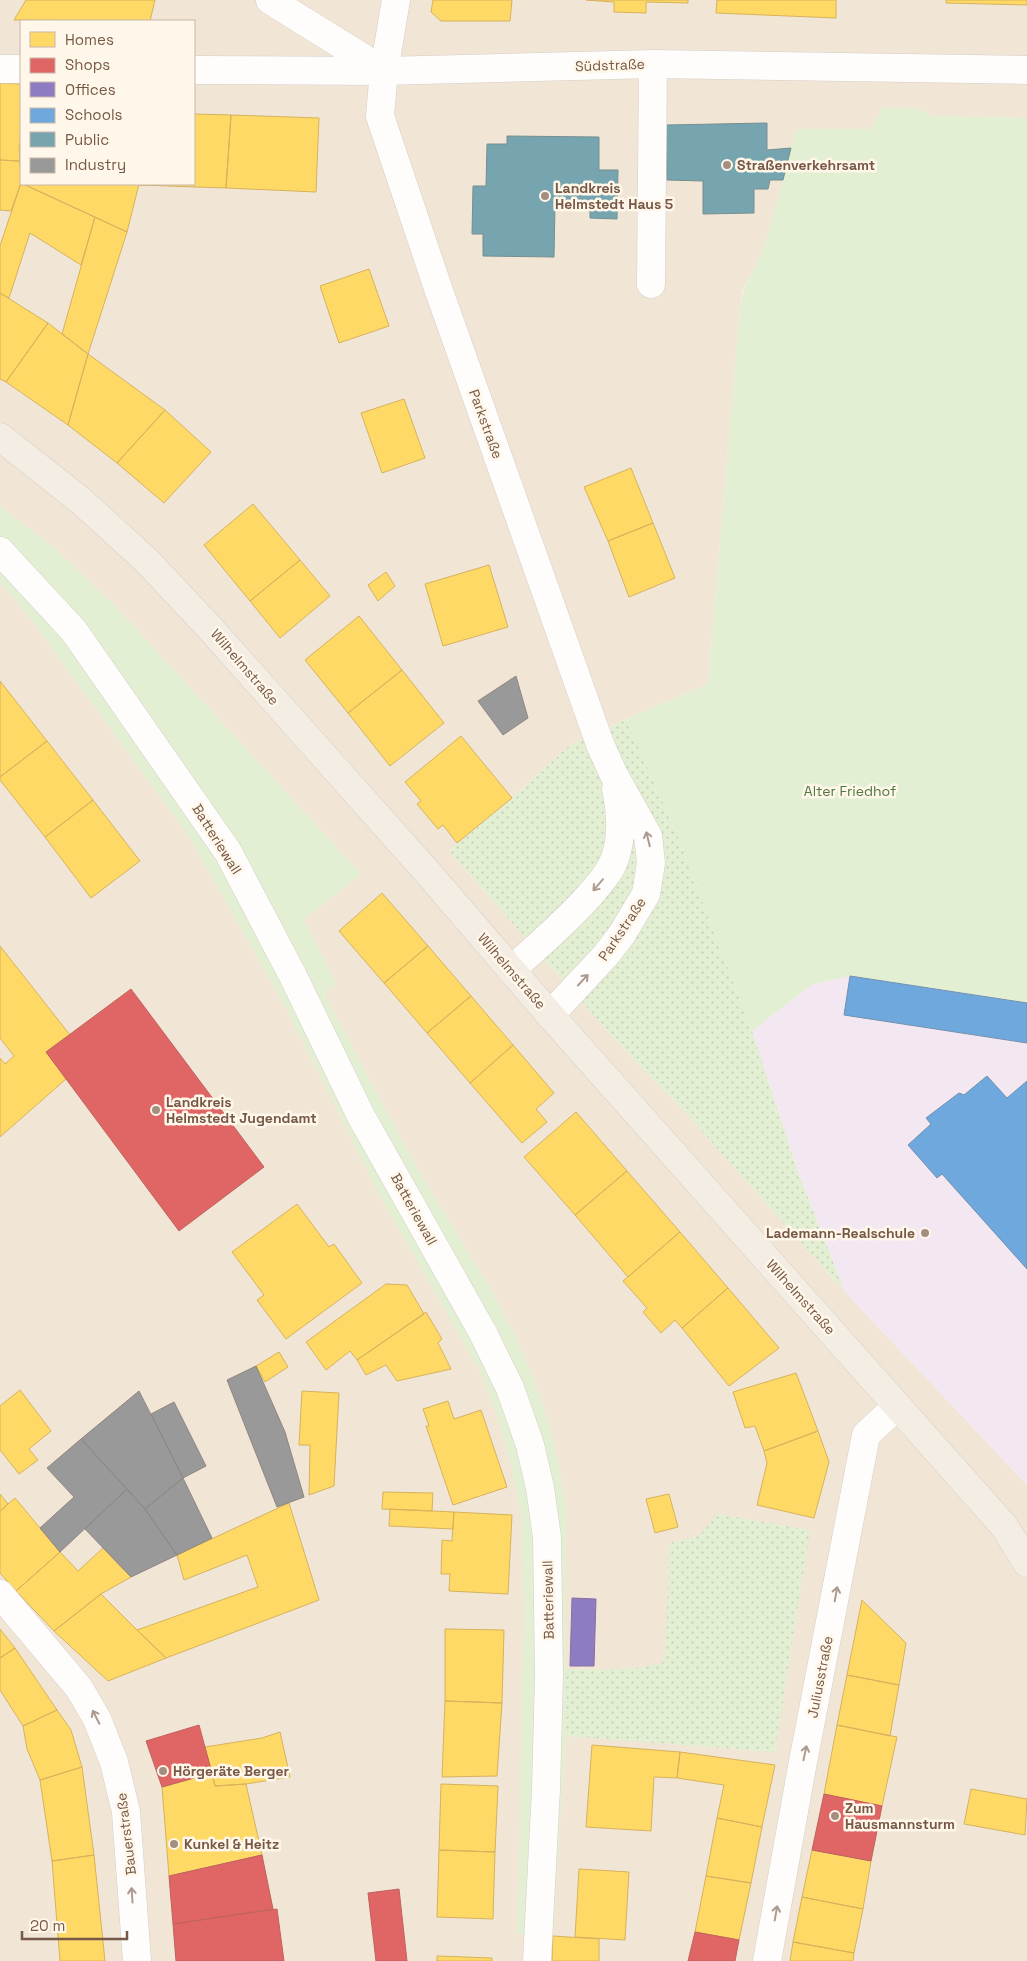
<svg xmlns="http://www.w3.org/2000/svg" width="1027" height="1961" viewBox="0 0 1027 1961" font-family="'Space Grotesk',sans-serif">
  <defs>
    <pattern id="grass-dots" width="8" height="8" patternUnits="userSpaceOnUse" patternTransform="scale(1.25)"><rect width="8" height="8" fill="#e3efd3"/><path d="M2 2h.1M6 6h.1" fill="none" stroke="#c6cfb6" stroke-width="1.8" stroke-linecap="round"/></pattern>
  </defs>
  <rect width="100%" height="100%" fill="#f7f2e9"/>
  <path fill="#f1e5d6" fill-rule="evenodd" d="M0,0H1027V118L930,116L919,108L872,129L796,130L775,214L760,258L742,292L740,306L708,684L626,719L569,746L512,798L449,851L621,1046L682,1109L845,1292L1027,1485V1961H0ZM21,21H194V184H21Z"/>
  <path fill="#f3e8f2" d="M850,976L1027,1003V1485L845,1292L799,1175L752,1031L811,985Z"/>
  <path fill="url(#grass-dots)" d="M626,719L676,832L752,1031L799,1175L845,1292L682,1109L621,1046L449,851L512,798L569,746Z
    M718,1514L810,1530L775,1752L566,1736L565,1669C593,1669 635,1672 662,1663L666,1647L669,1543L699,1536Z"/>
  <path fill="#e3efd3" d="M882,108H919L930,116L1027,118V1003L850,976L811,985L752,1031L676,832L626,719L708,684L740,306C743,285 756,269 763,249C776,210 786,170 796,129H872Z
    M0,506L59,552L119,610L361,874L304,920L337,984L324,993C359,1060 394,1127 432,1193C451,1225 472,1257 491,1290C529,1356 558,1434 566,1510V1736L553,1936L517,1934L524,1618L522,1520L509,1456L496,1413L479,1369L381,1198L285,1007L190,838L30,618L0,582Z"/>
  <path fill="#ffd966" stroke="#d6b25d" d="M26,0H155L150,21L14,20Z
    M433,0H512L510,21H441L431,12Z
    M586,0H688V3L646,2V13L614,12V2Z
    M717,0H836V18L716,13Z
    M946,0H1027V5L946,3Z
    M0,83L21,84L20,161L0,160Z
    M194,114L231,115L226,188L139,185L194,184Z
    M231,115L319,118L316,192L226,188Z
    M19,144H21V183L20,161Z
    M0,160L20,161L21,183L11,211L0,210Z
    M21,183L95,217L81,265L30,233L9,298L0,293V246Z
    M23,184H139L127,232Z
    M95,217L127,232L88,354L62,334Z
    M369,269L389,326L339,343L320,286Z
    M0,293L48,323L6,382L0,379Z
    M48,323L88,354L68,425L6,382Z
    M88,354L165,410L117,463L68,425Z
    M404,399L425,458L382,473L361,413Z
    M165,410L211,452L164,503L117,463Z
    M631,468L653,523L608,541L584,487Z
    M253,504L300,560L250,601L204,545Z
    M653,523L675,578L629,597L608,541Z
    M300,560L330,596L280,638L250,601Z
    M489,565L508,627L443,646L425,584Z
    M386,572L395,586L378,601L368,585Z
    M359,616L402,670L348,713L305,660Z
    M402,670L444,723L390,766L348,713Z
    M0,681L47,741L0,777Z
    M461,736L512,798L457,843L443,825L438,829L417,804L421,801L405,782Z
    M47,741L93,800L45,837L0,780V777Z
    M93,800L140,861L91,898L45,837Z
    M382,893L428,946L384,983L339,931Z
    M0,946L70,1035L46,1052L66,1079L0,1137V1058L5,1064L14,1056L0,1038Z
    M428,946L471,996L427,1033L384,983Z
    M471,996L513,1045L470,1083L427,1033Z
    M513,1045L554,1093L536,1109L547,1122L522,1143L470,1083Z
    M576,1112L627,1171L575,1215L524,1157Z
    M627,1171L680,1232L628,1277L575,1215Z
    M297,1204L329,1247L334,1244L362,1283L286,1339L257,1300L264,1295L232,1252Z
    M680,1232L728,1288L682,1328L675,1320L661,1333L643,1312L647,1308L623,1281Z
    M386,1284L407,1285L424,1314L357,1360L350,1351L326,1370L306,1342Z
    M728,1288L779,1348L729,1386L682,1328Z
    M426,1312L442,1339L438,1343L451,1369L397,1381L386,1365L366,1375L357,1360Z
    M279,1352L288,1367L265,1382L256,1366Z
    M796,1373L818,1431L764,1451L755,1426L745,1428L733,1392Z
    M20,1390L51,1431L29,1449L38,1460L19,1474L0,1450V1406Z
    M302,1391L339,1393L334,1486L309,1495L310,1445H299Z
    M448,1401L454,1419L481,1410L507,1487L453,1505L426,1426H429L423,1409Z
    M818,1431L829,1462L814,1518L757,1505L767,1463L764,1451Z
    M383,1492L433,1493L432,1511L382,1509Z
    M0,1494L8,1504L0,1511Z
    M669,1494L678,1527L655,1533L646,1499Z
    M15,1498L60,1552L16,1591L0,1573V1511Z
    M289,1503L319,1600L166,1658L137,1630L258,1587L247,1555L184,1580L177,1555Z
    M390,1509L454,1512L453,1529L389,1526Z
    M454,1512L512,1515L508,1594L449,1591L450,1574H441L442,1540L452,1541Z
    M103,1548L131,1577L101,1594L54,1631L16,1591L60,1552L78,1571Z
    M101,1594L137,1630L166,1658L108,1681L54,1631Z
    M862,1600L906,1643L899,1685L847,1675Z
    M0,1629L15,1648L0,1658Z
    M445,1629L504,1630L502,1703L445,1701Z
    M15,1648L57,1710L23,1726L0,1690V1658Z
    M847,1675L899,1685L890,1736L837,1725Z
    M445,1701L502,1703L497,1776L442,1777Z
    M57,1710L71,1730L82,1767L40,1780L27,1749L23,1726Z
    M837,1725L897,1737L882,1806L824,1794Z
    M280,1732L290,1777L246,1784L215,1786L205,1747L262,1738Z
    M592,1745L680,1752L677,1778L654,1777L651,1831L586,1827Z
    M680,1752L775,1765L762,1827L717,1818L724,1785L677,1778Z
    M82,1767L94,1855L52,1861L40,1780Z
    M212,1773L215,1786L246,1784L262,1855L169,1876L162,1787Z
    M441,1784L498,1786L495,1852L439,1850Z
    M971,1789L1027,1799L1025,1835L964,1824Z
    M717,1818L762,1827L751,1883L706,1876Z
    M439,1850L495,1852L493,1919L437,1917Z
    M812,1850L871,1861L863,1909L802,1897Z
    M94,1855L105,1961H60L52,1861Z
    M579,1869L629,1872L625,1940L575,1937Z
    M706,1876L751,1883L739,1940L695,1932Z
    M802,1897L863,1909L854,1953L793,1942Z
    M553,1936L599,1939V1961H552Z
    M793,1942L854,1953L853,1961H790Z
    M437,1956L492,1958V1961H437Z"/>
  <path fill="#e06666" stroke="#c0625d" d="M131,989L264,1167L179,1231L46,1052Z
    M199,1725L212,1773L162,1787L146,1741Z
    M824,1794L882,1806L871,1861L812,1850Z
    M262,1855L273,1909L173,1924L169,1876Z
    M399,1889L407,1961H376L368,1893Z
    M277,1909L284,1961H176L173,1924Z
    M695,1932L739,1940L735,1961H688Z"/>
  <path fill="#8e7cc3" stroke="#87719e" d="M572,1598L596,1599L594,1666H570Z"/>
  <path fill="#6fa8dc" stroke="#7190af" d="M850,976L1027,1003V1043L844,1015Z
    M987,1076L1007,1098L1027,1081V1269L942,1174L937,1178L908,1145L931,1124L926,1118L959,1093L964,1095Z"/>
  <path fill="#76a5af" stroke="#768e90" d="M767,123V150L791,148L783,180H770L768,189H754V213L703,214V181L667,180L666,125Z
    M507,136L599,137V170H618L617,219L590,218V206L555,205L554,257L483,256V234H472L473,186H486L487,144H507Z"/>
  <path fill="#999" stroke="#8f8680" d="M516,676L528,718L503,735L478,701Z
    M256,1366L285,1432L304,1497L277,1507L227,1380Z
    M139,1391L183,1478L145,1509L81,1439Z
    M174,1402L206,1466L183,1478L151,1414Z
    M81,1439L127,1489L60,1552L40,1528L74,1497L47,1468Z
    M183,1478L212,1538L177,1555L145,1509Z
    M127,1489L145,1509L177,1555L131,1577L85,1529Z"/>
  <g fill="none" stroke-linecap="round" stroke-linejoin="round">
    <defs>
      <path id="minor" d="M270,0L384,71
        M396,0L384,71L380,116L439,291L600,744L613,773L648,836L651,863L646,894L622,934L606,955L550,1015
        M0,69H21
        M194,70L384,71L653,64L1027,70
        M651,284L653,64
        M0,551L74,631L228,852L293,976L361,1116L483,1333L510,1388L530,1445L540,1488L547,1537L549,1676L546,1789L537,1961
        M511,970C538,946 565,923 589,896C599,884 610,873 615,858C623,835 621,812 616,789
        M0,1594L79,1688L97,1719L114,1762L126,1812L137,1961
        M767,1961L802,1767L866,1435L897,1406"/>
      <path id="major" d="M0,437L80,500L147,561L209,627L429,874L550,1015L1004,1526L1027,1563"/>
    </defs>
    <use href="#minor" stroke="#d6cec6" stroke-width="29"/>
    <use href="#major" stroke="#d9cfc8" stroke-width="29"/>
    <use href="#minor" stroke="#fefdfc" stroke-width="28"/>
    <use href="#major" stroke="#f3ede4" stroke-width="28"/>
  </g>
  <defs><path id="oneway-shaft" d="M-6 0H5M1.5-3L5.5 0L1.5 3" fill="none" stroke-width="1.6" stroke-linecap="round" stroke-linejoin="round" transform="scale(1.25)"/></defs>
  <g stroke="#ad9a8f">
    <use href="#oneway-shaft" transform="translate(648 839) rotate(-104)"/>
    <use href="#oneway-shaft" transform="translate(598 885) rotate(131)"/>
    <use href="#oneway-shaft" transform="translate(583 980) rotate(-47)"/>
    <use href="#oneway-shaft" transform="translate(836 1594) rotate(-80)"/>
    <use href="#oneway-shaft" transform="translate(96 1717) rotate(-117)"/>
    <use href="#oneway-shaft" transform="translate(805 1753) rotate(-78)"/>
    <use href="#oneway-shaft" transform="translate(132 1895) rotate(-94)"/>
    <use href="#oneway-shaft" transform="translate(776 1913) rotate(-80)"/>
  </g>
  <g fill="#a48e80" stroke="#fff7ea" stroke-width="2">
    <circle cx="727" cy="165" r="5"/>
    <circle cx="545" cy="196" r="5"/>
    <circle cx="156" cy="1110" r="5"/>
    <circle cx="925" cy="1233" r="5"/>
    <circle cx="163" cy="1771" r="5"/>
    <circle cx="835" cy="1816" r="5"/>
    <circle cx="174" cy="1844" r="5"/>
  </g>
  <g text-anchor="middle" stroke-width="5" stroke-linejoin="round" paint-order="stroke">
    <g font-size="14" fill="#775847" stroke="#fff7ea">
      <text transform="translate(610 65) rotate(-2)" y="5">Südstraße</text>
      <text transform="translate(486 424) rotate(70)" y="5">Parkstraße</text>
      <text transform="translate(245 667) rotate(49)" y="5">Wilhelmstraße</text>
      <text transform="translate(217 839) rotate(58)" y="5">Batteriewall</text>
      <text transform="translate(622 929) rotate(-56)" y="5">Parkstraße</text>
      <text transform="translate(512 971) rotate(49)" y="5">Wilhelmstraße</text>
      <text transform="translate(414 1209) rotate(61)" y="5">Batteriewall</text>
      <text transform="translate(801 1297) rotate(48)" y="5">Wilhelmstraße</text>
      <text transform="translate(548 1600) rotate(-91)" y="5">Batteriewall</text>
      <text transform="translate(820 1677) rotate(-79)" y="5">Juliusstraße</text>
      <text transform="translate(126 1834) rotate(-97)" y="5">Bauerstraße</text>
    </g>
    <g font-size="14" font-weight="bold" fill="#775847" stroke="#fff7ea" text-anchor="start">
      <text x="737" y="170">Straßenverkehrsamt</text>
      <text x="555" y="193">Landkreis<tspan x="555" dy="16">Helmstedt Haus 5</tspan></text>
      <text x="166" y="1107">Landkreis<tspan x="166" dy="16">Helmstedt Jugendamt</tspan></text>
      <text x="915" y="1238" text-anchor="end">Lademann-Realschule</text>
      <text x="173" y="1776">Hörgeräte Berger</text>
      <text x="845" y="1813">Zum<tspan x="845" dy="16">Hausmannsturm</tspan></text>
      <text x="184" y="1849">Kunkel &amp; Heitz</text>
    </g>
    <g font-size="14" fill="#4e783c" stroke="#fff7ea">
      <text x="850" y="796">Alter Friedhof</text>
    </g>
  </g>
  <rect x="20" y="20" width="175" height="165" fill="#fff7ea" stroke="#c9b7a9"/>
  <rect x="30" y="32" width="25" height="15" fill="#ffd966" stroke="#c9b7a9"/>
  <text x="65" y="45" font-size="15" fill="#775847">Homes</text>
  <rect x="30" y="58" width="25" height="15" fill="#e06666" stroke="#c9b7a9"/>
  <text x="65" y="70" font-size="15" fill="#775847">Shops</text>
  <rect x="30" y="82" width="25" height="15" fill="#8e7cc3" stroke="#c9b7a9"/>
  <text x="65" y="95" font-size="15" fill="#775847">Offices</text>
  <rect x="30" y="108" width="25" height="15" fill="#6fa8dc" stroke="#c9b7a9"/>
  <text x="65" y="120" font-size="15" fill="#775847">Schools</text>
  <rect x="30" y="132" width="25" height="15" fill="#76a5af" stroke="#c9b7a9"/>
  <text x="65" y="145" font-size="15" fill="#775847">Public</text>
  <rect x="30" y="158" width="25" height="15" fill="#999999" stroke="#c9b7a9"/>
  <text x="65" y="170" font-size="15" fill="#775847">Industry</text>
  <path d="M22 1931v8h105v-8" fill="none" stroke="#775847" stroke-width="2.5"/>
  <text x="30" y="1931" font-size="15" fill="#775847" stroke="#fff7ea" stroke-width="4" paint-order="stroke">20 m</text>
</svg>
